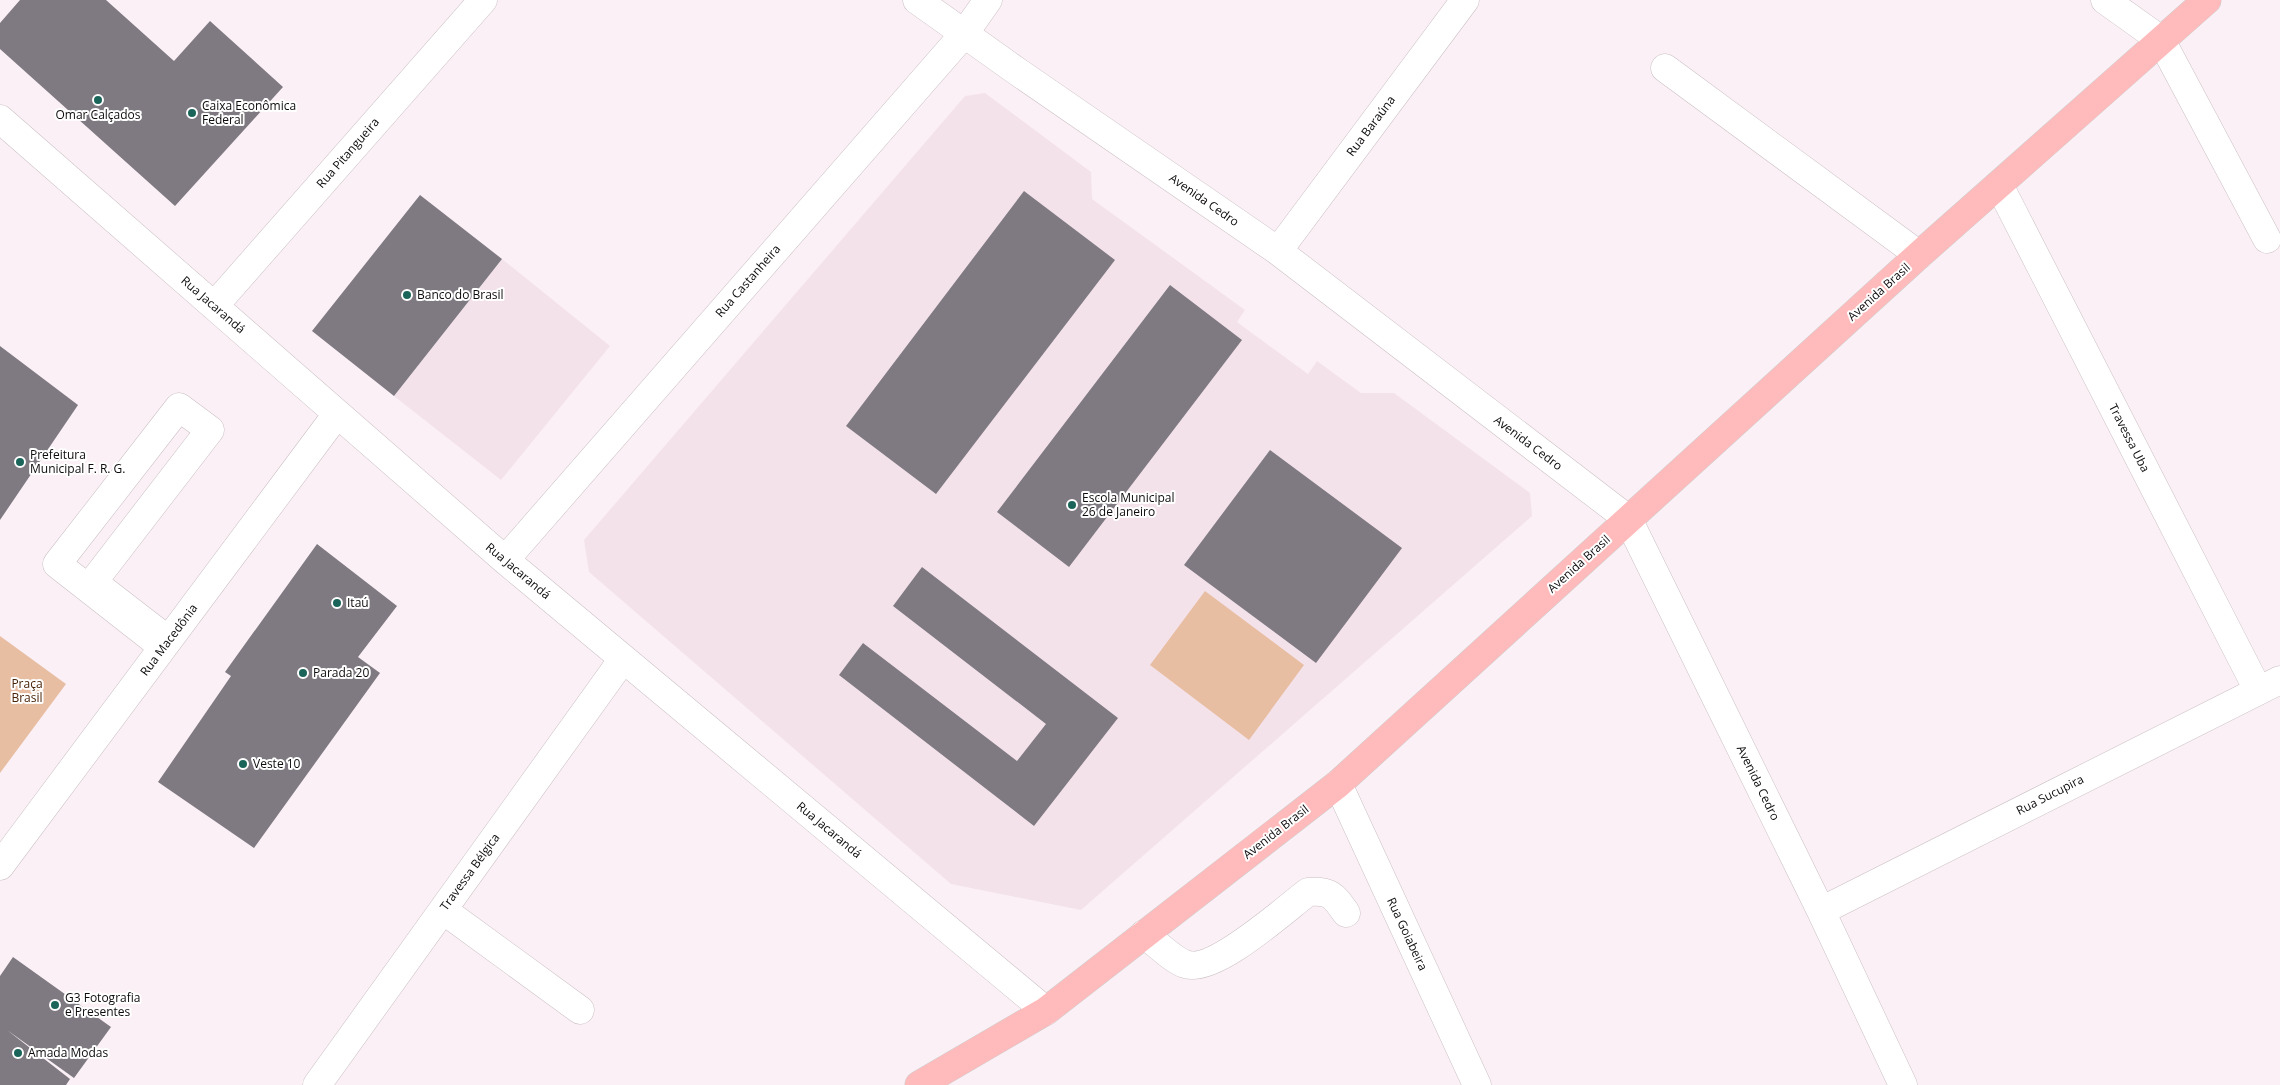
<svg xmlns="http://www.w3.org/2000/svg" width="2280" height="1085" viewBox="0 0 2280 1085" font-family="'Open Sans',sans-serif">
  <rect width="100%" height="100%" fill="#fbf0f5"/>
  <path fill="#f4e2ea" d="M985,93L1091,172L1092,199L1245,310L1237,322L1308,374L1317,361L1361,393H1394L1530,493L1532,516L1081,910L951,884L589,572L584,540L965,96Z
    M502,259L610,346L501,480L394,396Z"/>
  <path fill="#e8bea3" d="M1205,591L1304,665L1249,740L1150,665Z
    M0,636L66,684L0,773Z"/>
  <path fill="#7f7a82" d="M20,0H106L174,61L210,21L283,87L175,206L0,49V23Z
    M1024,191L1115,260L936,494L846,426Z
    M420,195L502,259L394,396L312,331Z
    M1170,285L1242,340L1069,567L997,512Z
    M0,346L78,405L0,520Z
    M1270,450L1402,548L1316,663L1184,565Z
    M317,544L397,606L358,657L380,673L254,848L158,782L231,676L225,672Z
    M922,567L1118,718L1034,826L839,675L863,643L1017,761L1046,724L893,606Z
    M13,957L111,1027L74,1078L7,1030L70,1079L66,1085H0V976Z"/>
  <g fill="none" stroke-linecap="round" stroke-linejoin="round">
    <defs>
      <path id="minor" d="M917,0L1018,72L1278,251L1628,519L1821,911L1903,1085
        M2105,0L2161,40L2267,239
        M1665,68L1919,255
        M0,119L505,560L1046,1011
        M1999,185L2258,690
        M1278,251L1465,0
        M214,306L483,0
        M505,560L964,34L988,0
        M163,647L57,564L179,407L210,430L93,582L168,640
        M1338,784L1477,1085
        M0,866L337,414
        M443,910L580,1010
        M1821,911L2280,680
        M1144,934C1155,942 1173,960 1185,964C1213,975 1284,910 1308,892C1331,890 1334,896 1346,913
        M317,1085L623,659"/>
      <path id="major" d="M919,1085L1046,1011L1338,784L1919,255L2207,0"/>
    </defs>
    <use href="#minor" stroke="#cbc0c5" stroke-width="29"/>
    <use href="#major" stroke="#cfcecf" stroke-width="29"/>
    <use href="#minor" stroke="#fff" stroke-width="28"/>
    <use href="#major" stroke="#fbb" stroke-width="28"/>
  </g>
  <g fill="#1a645a" stroke="#fff" stroke-width="2">
    <circle cx="98" cy="100" r="5"/>
    <circle cx="192" cy="113" r="5"/>
    <circle cx="407" cy="295" r="5"/>
    <circle cx="20" cy="462" r="5"/>
    <circle cx="1072" cy="505" r="5"/>
    <circle cx="337" cy="603" r="5"/>
    <circle cx="303" cy="673" r="5"/>
    <circle cx="243" cy="764" r="5"/>
    <circle cx="55" cy="1005" r="5"/>
    <circle cx="18" cy="1053" r="5"/>
  </g>
  <g text-anchor="middle" stroke-width="4" stroke-linejoin="round" paint-order="stroke">
    <g font-size="12" fill="#0e0b0d" stroke="#fff" text-anchor="start">
      <text x="202" y="110">Caixa Econômica<tspan x="202" dy="14">Federal</tspan></text>
      <text x="98" y="119" text-anchor="middle">Omar Calçados</text>
      <text x="417" y="299">Banco do Brasil</text>
      <text x="30" y="459">Prefeitura<tspan x="30" dy="14">Municipal F. R. G.</tspan></text>
      <text x="1082" y="502">Escola Municipal<tspan x="1082" dy="14">26 de Janeiro</tspan></text>
      <text x="347" y="607">Itaú</text>
      <text x="313" y="677">Parada 20</text>
      <text x="253" y="768">Veste 10</text>
      <text x="65" y="1002">G3 Fotografia<tspan x="65" dy="14">e Presentes</tspan></text>
      <text x="28" y="1057">Amada Modas</text>
    </g>
    <g font-size="12" fill="#0e0b0d" stroke="#fff">
      <text transform="translate(1371 126) rotate(-53)" y="4">Rua Baraúna</text>
      <text transform="translate(348 153) rotate(-49)" y="4">Rua Pitangueira</text>
      <text transform="translate(1204 200) rotate(35)" y="4">Avenida Cedro</text>
      <text transform="translate(748 281) rotate(-49)" y="4">Rua Castanheira</text>
      <text transform="translate(1879 292) rotate(-42)" y="4">Avenida Brasil</text>
      <text transform="translate(213 305) rotate(41)" y="4">Rua Jacarandá</text>
      <text transform="translate(2129 438) rotate(63)" y="4">Travessa Uba</text>
      <text transform="translate(1528 443) rotate(37)" y="4">Avenida Cedro</text>
      <text transform="translate(1579 564) rotate(-42)" y="4">Avenida Brasil</text>
      <text transform="translate(518 571) rotate(40)" y="4">Rua Jacarandá</text>
      <text transform="translate(169 640) rotate(-53)" y="4">Rua Macedônia</text>
      <text transform="translate(1758 783) rotate(64)" y="4">Avenida Cedro</text>
      <text transform="translate(2050 795) rotate(-27)" y="4">Rua Sucupira</text>
      <text transform="translate(829 830) rotate(40)" y="4">Rua Jacarandá</text>
      <text transform="translate(1276 832) rotate(-38)" y="4">Avenida Brasil</text>
      <text transform="translate(470 872) rotate(-54)" y="4">Travessa Bélgica</text>
      <text transform="translate(1407 934) rotate(65)" y="4">Rua Goiabeira</text>
    </g>
    <g font-size="12" fill="#472206" stroke="#fff">
      <text x="27" y="688">Praça<tspan x="27" dy="14">Brasil</tspan></text>
    </g>
  </g>
</svg>
